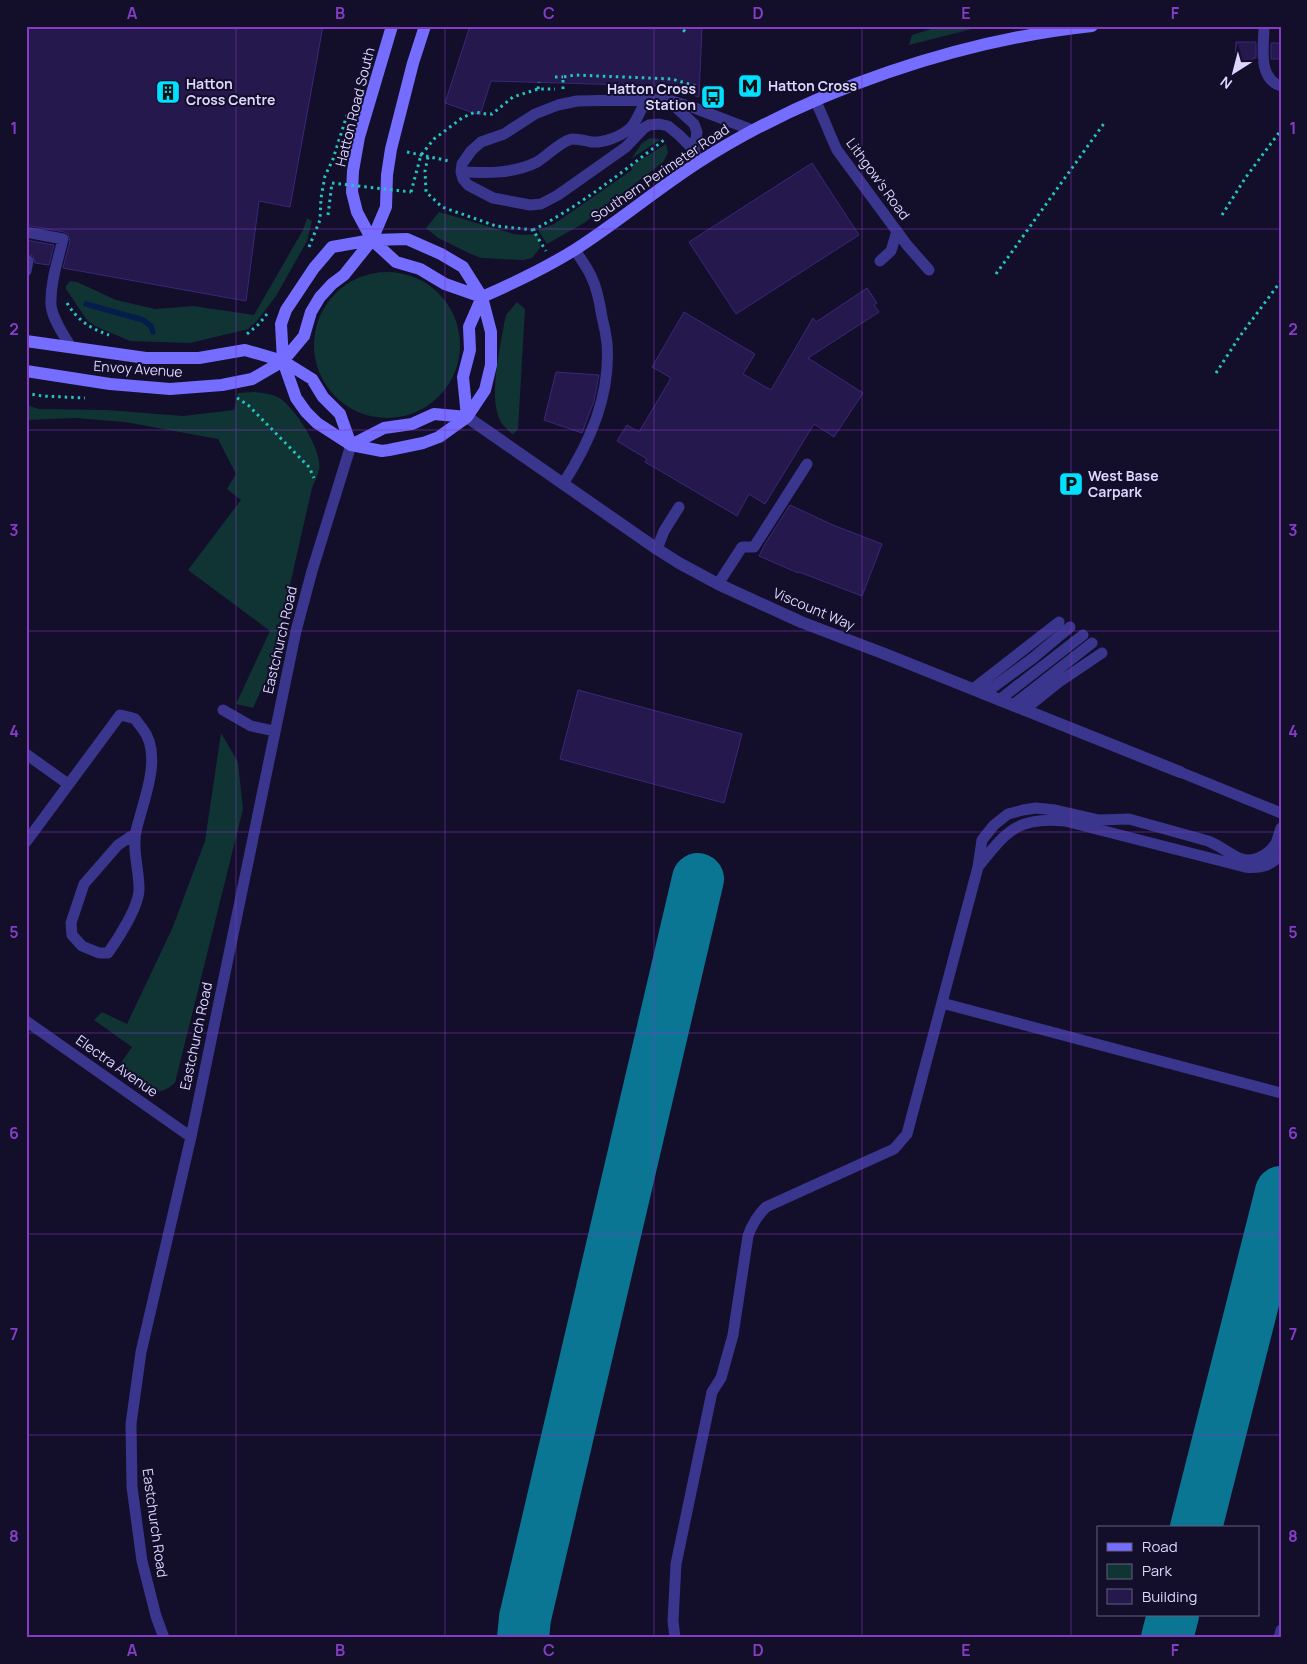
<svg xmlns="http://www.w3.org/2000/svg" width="1307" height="1664" viewBox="0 0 1307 1664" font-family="Manrope,sans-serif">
  <rect width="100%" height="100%" fill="#130e2a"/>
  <path fill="#103434" d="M941,26H984L909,45L912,35Z
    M650,138L661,139L631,159L642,143Z
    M666,144L668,153L663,162L584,223L547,244L538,230L554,224L632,170L631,166Z
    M439,212L514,234L522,235L538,234L540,248L532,258L523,260L481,258L471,254L438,238L426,228Z
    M307,218L312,221L307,241L276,296L257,321L248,329L236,332L190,343L130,341L95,326L87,320L66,289V286L70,281L77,282L116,300L155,309L193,306L254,315L303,230Z
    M314 345a73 73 0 1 1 146 0a73 73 0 1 1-146 0Z
    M517,302L525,309L518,429L513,434L511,433C507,429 501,424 499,418C489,395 500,349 504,324L506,315Z
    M255,392C263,393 273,394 281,399C296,410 323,451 319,470C318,476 314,482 312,488L280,629L274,662L253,708L236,704L270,631L188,570L241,500L227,489L236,474L218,439L125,422L76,418L26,420V405L39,409L107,410L183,416L234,410L238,393Z
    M221,733L238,762L243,809L175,1083C172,1085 168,1089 164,1090C147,1097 129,1079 116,1070L132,1047L94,1020L102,1012L127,1024L172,929L205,841Z"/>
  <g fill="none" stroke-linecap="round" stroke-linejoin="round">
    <path stroke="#051d4b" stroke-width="5.5" d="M86,304L143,320L151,326L153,332"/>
    <path stroke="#0a7694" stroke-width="52" d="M1196,1528L1281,1192
      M523,1638L525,1618L698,879
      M1167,1638L1173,1615"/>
  </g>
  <path fill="#24184c" stroke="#3a287a" d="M26,26H323L290,207L259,201L246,301L63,268L70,241L68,234L64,232L26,225Z
    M470,26H702L699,97L663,86L491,81L480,115L445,103Z
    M1236,42H1256V58H1253L1252,63L1235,62Z
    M1271,43H1281V59H1271Z
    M812,163L859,235L736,314L689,242Z
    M26,240L54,245L49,265L35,263L33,256L26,254Z
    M867,288L877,303L874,305L879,312L808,358L863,393L834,437L814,424L765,504L749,494L737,516L645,462L647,459L617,441L627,425L639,432L671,378L652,367L684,312L755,354L743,374L771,390L813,318L816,322Z
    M556,372L599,375L594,401L582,433L544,420Z
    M790,505L833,525L882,544L862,596L799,572L798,573L759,556L765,544Z
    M578,690L742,734L724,803L560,759Z"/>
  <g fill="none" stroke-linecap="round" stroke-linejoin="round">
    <path stroke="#24c5bf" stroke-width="3" stroke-dasharray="2.5 4" stroke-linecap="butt" d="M678,26L687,33
      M555,77H563
      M538,89L539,82
      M563,89V77L575,75L672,79L699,87
      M407,152L449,161
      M428,157L425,171L426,192L442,207L496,226L533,230L546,251
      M411,192L421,155L434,139L462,118L475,112L486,114H492L513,97L538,89H555
      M328,215L332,183
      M1222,215L1246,177L1281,130
      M533,230C580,206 622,172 664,140
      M309,247L320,220L321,198L325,176L333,159L347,115
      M996,274L1105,122
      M67,303C77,320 91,329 109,335
      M247,334L259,324L267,314
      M1216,373L1240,336L1281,281
      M26,393L42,396L85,398
      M237,398L248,405L309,467L314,478"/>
    <path stroke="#3a358d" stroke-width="11" d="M1264,26C1264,45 1257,79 1281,86
      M815,100C823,116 829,133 837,150L907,245L929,270
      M671,103L694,124L697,132L694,150
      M698,162L694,150L679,135L668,126L659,124L649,125L644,128L626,147L558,195L541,204L530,205L493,198L468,185L463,179L461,172L462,164L471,151L481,142L504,134L535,114L558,105L577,101L665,99L692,107L752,130
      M461,172C487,173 513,174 537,162C547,156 562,140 573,139C579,139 586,141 592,142C603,143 619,137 628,130C640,121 637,109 650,99
      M26,232L63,239C58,260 50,283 51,305C52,318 64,336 71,347
      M880,261L891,251L897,231
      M26,271L28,261
      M563,484C590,442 611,395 607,343C606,335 604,325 602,317C600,304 597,288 591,276C587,267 580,258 575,250
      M657,549L664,531L679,507
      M718,584L742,547H754L807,464
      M973,689L1059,622
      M984,694L1033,658L1070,627
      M999,700L1083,635
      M1013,705L1092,643
      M223,710L251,726L274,731
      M1024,710L1059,682L1102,653
      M26,754L68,784
      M1180,772L1281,813
      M26,842L120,715C124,716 131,717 135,719C137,721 140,726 142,728C164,755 143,801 136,831C132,849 139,870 139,888C140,905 118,939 108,953H99L82,946L72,935L71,923L84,884L118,845L136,833
      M978,867C1006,832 1017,816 1065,821L1245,867C1260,869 1271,866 1281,854
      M942,1003L1281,1093
      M26,1021L191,1137
      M164,1638L156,1616L142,1561L132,1487L131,1424L141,1352L191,1137L296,631L312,571L351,445
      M675,1638L673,1621L676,1564L712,1392L721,1378L733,1335L748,1236C752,1224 757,1216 766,1207L894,1149L907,1134L978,867L982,840L994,825L1008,814L1023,810L1036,808L1055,810L1099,820L1129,819L1208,841C1219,845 1228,853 1239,858C1252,864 1269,855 1276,843C1278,839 1279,833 1281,828
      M1279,1638L1281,1630"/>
    <path stroke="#3a358d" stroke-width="12" d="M467,417L657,549L679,563L718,584L801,622L885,654L1180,772"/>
    <path stroke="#756dff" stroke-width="12" d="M392,26L359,137L353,171L352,192L357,212L372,240L396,262L420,269L445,284L482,297
      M407,239L441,254L463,267L482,297L491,332V365L485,390L467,417L439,437L423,443L389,450L382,451L351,445L317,423L306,412L296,398L283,361L281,324L286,310L314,268L332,247L372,240Z
      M482,297C514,283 546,268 576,249C618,222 657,189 699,162C811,90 960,40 1092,26
      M26,341L146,358H199L245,350L266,356L283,361L312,379L323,397L340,414L351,445
      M26,371L110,384L170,389L222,385L252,379L283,361L304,336L311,312L320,297L332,284L344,275L372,240L386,207L387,175L391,149L413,63L425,26
      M467,417L463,377L470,350L469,327L482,297
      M351,445L384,428L412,424L434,414L467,417"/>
    <path stroke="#24c5bf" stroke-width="3" stroke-dasharray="2.5 4" stroke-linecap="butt" d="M332,183L411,192"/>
  </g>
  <path fill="none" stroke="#853dc5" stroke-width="1" stroke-opacity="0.55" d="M236,26V1638M445,26V1638M654,26V1638M862,26V1638M1071,26V1638M26,229H1281M26,430H1281M26,631H1281M26,832H1281M26,1033H1281M26,1234H1281M26,1435H1281"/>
  <defs>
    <symbol id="metro-square" viewBox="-11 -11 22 22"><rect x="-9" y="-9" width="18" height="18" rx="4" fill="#02dfff" stroke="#130e2a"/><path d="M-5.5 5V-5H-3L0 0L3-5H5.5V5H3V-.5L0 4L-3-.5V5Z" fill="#111"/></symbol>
    <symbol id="building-square" viewBox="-11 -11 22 22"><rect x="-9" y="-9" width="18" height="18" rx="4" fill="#02dfff" stroke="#130e2a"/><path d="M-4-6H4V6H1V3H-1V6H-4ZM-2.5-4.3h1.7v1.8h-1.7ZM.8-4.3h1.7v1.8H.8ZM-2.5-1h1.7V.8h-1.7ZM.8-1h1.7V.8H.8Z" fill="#111"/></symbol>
    <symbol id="bus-square" viewBox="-11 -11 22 22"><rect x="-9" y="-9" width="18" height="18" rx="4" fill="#02dfff" stroke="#130e2a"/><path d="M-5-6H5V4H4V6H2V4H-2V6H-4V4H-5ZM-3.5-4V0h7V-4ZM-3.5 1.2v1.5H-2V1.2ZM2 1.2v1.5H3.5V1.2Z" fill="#111"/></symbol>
    <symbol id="parking-square" viewBox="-11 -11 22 22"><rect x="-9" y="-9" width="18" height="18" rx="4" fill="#02dfff" stroke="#130e2a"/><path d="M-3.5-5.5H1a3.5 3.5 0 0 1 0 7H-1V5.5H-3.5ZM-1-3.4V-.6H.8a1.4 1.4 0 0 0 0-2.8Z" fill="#111"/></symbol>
  </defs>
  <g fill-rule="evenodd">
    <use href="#metro-square" x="736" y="72" width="28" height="28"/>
    <use href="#building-square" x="154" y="78" width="28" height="28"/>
    <use href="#bus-square" x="699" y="83" width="28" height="28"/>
    <use href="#parking-square" x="1057" y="470" width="28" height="28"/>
  </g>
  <g text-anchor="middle" stroke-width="4" stroke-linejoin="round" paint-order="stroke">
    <g font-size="14" font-weight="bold" fill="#dcd6ff" stroke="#130e2a" text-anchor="start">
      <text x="186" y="89">Hatton<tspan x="186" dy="16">Cross Centre</tspan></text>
      <text x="768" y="91">Hatton Cross</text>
      <text x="696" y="94" text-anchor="end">Hatton Cross<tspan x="696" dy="16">Station</tspan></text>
      <text x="1088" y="481">West Base<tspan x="1088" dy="16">Carpark</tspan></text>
    </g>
    <g font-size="14" fill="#dcd6ff" stroke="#130e2a">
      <text transform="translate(355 107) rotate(-76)" y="5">Hatton Road South</text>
      <text transform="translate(660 173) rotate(-34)" y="5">Southern Perimeter Road</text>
      <text transform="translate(878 179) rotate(54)" y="5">Lithgow's Road</text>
      <text transform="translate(138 369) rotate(4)" y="5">Envoy Avenue</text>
      <text transform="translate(814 609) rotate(23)" y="5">Viscount Way</text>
      <text transform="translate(280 640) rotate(-77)" y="5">Eastchurch Road</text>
      <text transform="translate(196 1036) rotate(-78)" y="5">Eastchurch Road</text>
      <text transform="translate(117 1066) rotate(35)" y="5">Electra Avenue</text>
      <text transform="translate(155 1523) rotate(82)" y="5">Eastchurch Road</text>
    </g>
  </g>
  <rect width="1307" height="1664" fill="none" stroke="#130e2a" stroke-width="55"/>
  <rect x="1097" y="1526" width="162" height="90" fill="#130e2a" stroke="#635e7f"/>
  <rect x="1107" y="1543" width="25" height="8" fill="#756dff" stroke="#635e7f"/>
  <text x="1142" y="1552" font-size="15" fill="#dcd6ff">Road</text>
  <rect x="1107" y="1564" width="25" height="15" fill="#103434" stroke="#635e7f"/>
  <text x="1142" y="1576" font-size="15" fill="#dcd6ff">Park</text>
  <rect x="1107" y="1589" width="25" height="15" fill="#24184c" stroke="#635e7f"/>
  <text x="1142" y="1602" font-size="15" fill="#dcd6ff">Building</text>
  <g transform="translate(1234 72) rotate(216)" stroke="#130e2a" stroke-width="4" paint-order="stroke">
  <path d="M0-4L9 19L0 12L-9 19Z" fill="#dcd6ff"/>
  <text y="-8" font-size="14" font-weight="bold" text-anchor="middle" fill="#dcd6ff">N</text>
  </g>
  <rect x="28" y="28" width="1252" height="1608" fill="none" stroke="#853dc5" stroke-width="2"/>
  <g font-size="16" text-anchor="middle" font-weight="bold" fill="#853dc5">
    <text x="132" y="19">A</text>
    <text x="340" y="19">B</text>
    <text x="549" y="19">C</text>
    <text x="758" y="19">D</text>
    <text x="966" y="19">E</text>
    <text x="1175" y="19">F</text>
    <text x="14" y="134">1</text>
    <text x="1293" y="134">1</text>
    <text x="14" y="335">2</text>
    <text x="1293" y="335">2</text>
    <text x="14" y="536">3</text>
    <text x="1293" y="536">3</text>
    <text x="14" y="737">4</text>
    <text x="1293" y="737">4</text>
    <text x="14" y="938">5</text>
    <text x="1293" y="938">5</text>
    <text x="14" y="1139">6</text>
    <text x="1293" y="1139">6</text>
    <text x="14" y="1340">7</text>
    <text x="1293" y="1340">7</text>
    <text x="14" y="1542">8</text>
    <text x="1293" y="1542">8</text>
    <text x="132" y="1656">A</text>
    <text x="340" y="1656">B</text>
    <text x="549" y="1656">C</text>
    <text x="758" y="1656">D</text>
    <text x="966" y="1656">E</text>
    <text x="1175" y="1656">F</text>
  </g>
</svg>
